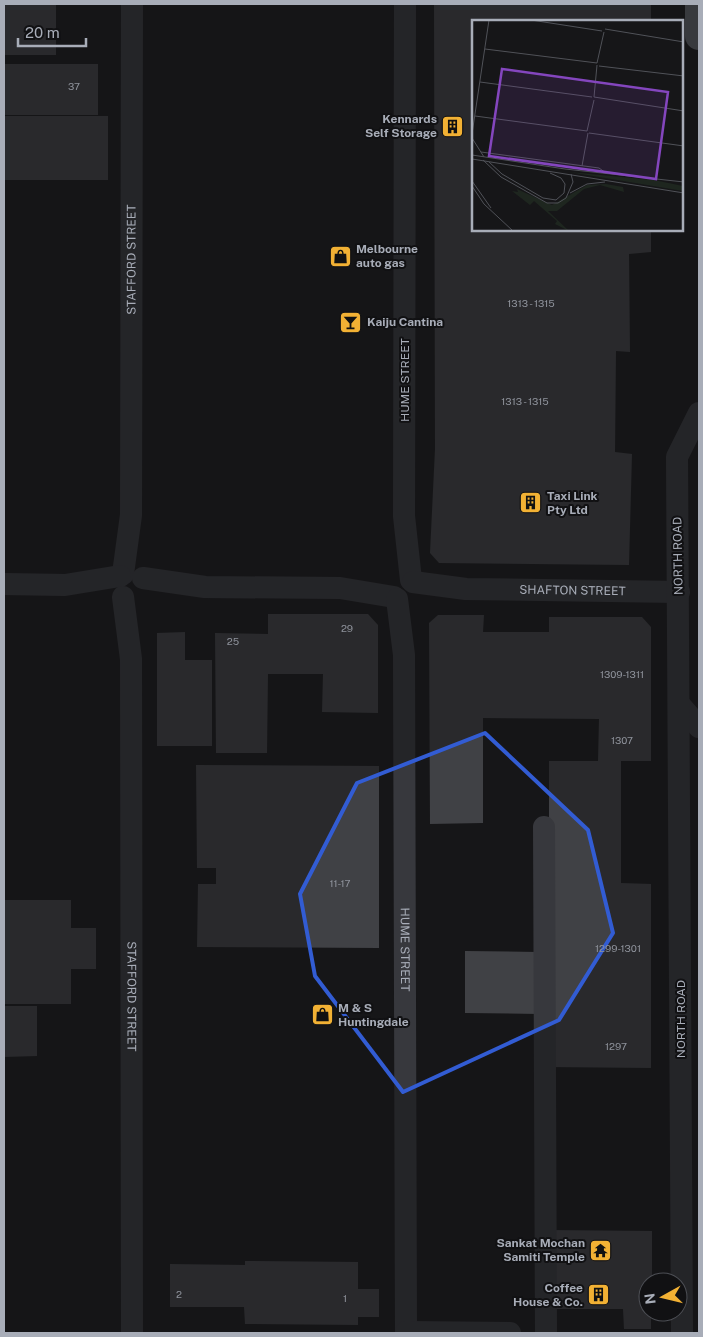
<svg xmlns="http://www.w3.org/2000/svg" width="703" height="1337" viewBox="0 0 703 1337" font-family="'Public Sans',sans-serif">
  <rect width="100%" height="100%" fill="#161618"/>
  <path fill="#404145" d="M4,4H56V55H4Z
    M434,4H651V21H473V230H651V252L629,254L630,352L616,351L615,452L632,454L629,565L439,563L430,553L435,449Z
    M4,64H98V115H4Z
    M4,116H108V180H4Z
    M268,614H368L378,625V713L322,712L323,674H268L267,753H216L215,633L268,634Z
    M438,615H484L483,632H549V617H642L651,627V761H621V883L651,884V1068L549,1067V761H598L599,719L483,718V823L430,824L429,623Z
    M185,632V660H212V746H157V633Z
    M196,765L379,766V948L197,947L198,884H216V868H197Z
    M4,900H71V928H96V969H71V1004H4Z
    M465,951L538,952L539,1014L465,1013Z
    M4,1006H37V1056L4,1057Z
    M549,1230L652,1231V1282H648V1312H651V1329H624L623,1309H549Z
    M245,1261L358,1262V1289H379V1317H358V1325L245,1324L244,1307H170V1264L245,1265Z"/>
  <g fill="none" stroke-linecap="round" stroke-linejoin="round">
    <g stroke="#37383d" stroke-width="22">
      <path d="M405,4L404,516L411,580"/>
      <path id="s1" d="M123,574L131,515L132,4"/>
      <path d="M143,578L205,587L340,588L394,597"/>
      <path id="s2" d="M413,582L466,589L679,592"/>
      <path d="M4,584L65,585L120,576"/>
      <path id="s3" d="M123,597L131,659L132,1333"/>
      <path id="s4" d="M397,599L404,655L406,1333"/>
      <path d="M679,704L699,727"/>
      <path d="M544,827L546,1333"/>
      <path d="M406,1332L510,1333"/>
      <path d="M682,1333L677,457L699,413"/>
    </g>
    <path stroke="#63666e" stroke-width="28" d="M699,4V36"/>
  </g>
  <path d="M0 0H703V1337H0ZM485,733L588,830L613,933L559,1020L403,1092L315,976L300,894L357,783Z" fill="#161618" fill-opacity=".55" fill-rule="evenodd"/>
  <path fill="none" stroke="#325cd3" stroke-width="4" stroke-linejoin="round" d="M485,733L588,830L613,933L559,1020L403,1092L315,976L300,894L357,783Z"/>
  <defs>
    <symbol id="building-square" viewBox="-11 -11 22 22"><rect x="-9" y="-9" width="18" height="18" rx="4" fill="#f2b134" stroke="#111113"/><path d="M-4-6H4V6H1V3H-1V6H-4ZM-2.5-4.3h1.7v1.8h-1.7ZM.8-4.3h1.7v1.8H.8ZM-2.5-1h1.7V.8h-1.7ZM.8-1h1.7V.8H.8Z" fill="#111"/></symbol>
    <symbol id="shop-square" viewBox="-11 -11 22 22"><rect x="-9" y="-9" width="18" height="18" rx="4" fill="#f2b134" stroke="#111113"/><path d="M-5-2.5h2.3a2.7 3.5 0 0 1 5.4 0H5L5.5 6h-11ZM-1.5-2.5h3a1.5 2.3 0 0 0-3 0Z" fill="#111"/></symbol>
    <symbol id="bar-square" viewBox="-11 -11 22 22"><rect x="-9" y="-9" width="18" height="18" rx="4" fill="#f2b134" stroke="#111113"/><path d="M-6-5H6L.8 .8V4.5H3.5V6h-7V4.5H-.8V.8Z" fill="#111"/></symbol>
    <symbol id="temple-square" viewBox="-11 -11 22 22"><rect x="-9" y="-9" width="18" height="18" rx="4" fill="#f2b134" stroke="#111113"/><path d="M0-6L5-2H3V0L6.5 2.5H4V6H1.5V3h-3V6H-4V2.5H-6.5L-3 0V-2H-5Z" fill="#111"/></symbol>
  </defs>
  <g fill-rule="evenodd">
    <use href="#building-square" x="440" y="114" width="25" height="25"/>
    <use href="#shop-square" x="328" y="244" width="25" height="25"/>
    <use href="#bar-square" x="338" y="310" width="25" height="25"/>
    <use href="#building-square" x="518" y="490" width="25" height="25"/>
    <use href="#shop-square" x="310" y="1002" width="25" height="25"/>
    <use href="#temple-square" x="588" y="1238" width="25" height="25"/>
    <use href="#building-square" x="586" y="1282" width="25" height="25"/>
  </g>
  <g text-anchor="middle" stroke-width="4" stroke-linejoin="round" paint-order="stroke">
    <g font-size="10" fill="#8e929b">
      <text x="74" y="90">37</text>
      <text x="531" y="307">1313 - 1315</text>
      <text x="525" y="405">1313 - 1315</text>
      <text x="347" y="632">29</text>
      <text x="233" y="645">25</text>
      <text x="622" y="678">1309-1311</text>
      <text x="622" y="744">1307</text>
      <text x="340" y="887">11-17</text>
      <text x="618" y="952">1299-1301</text>
      <text x="616" y="1050">1297</text>
      <text x="179" y="1298">2</text>
      <text x="345" y="1302">1</text>
    </g>
    <g font-size="12" font-weight="bold" fill="#a8adb8" stroke="#111113" text-anchor="start">
      <text x="437" y="123" text-anchor="end">Kennards<tspan x="437" dy="14">Self Storage</tspan></text>
      <text x="356" y="253">Melbourne<tspan x="356" dy="14">auto gas</tspan></text>
      <text x="367" y="326">Kaiju Cantina</text>
      <text x="547" y="500">Taxi Link<tspan x="547" dy="14">Pty Ltd</tspan></text>
      <text x="338" y="1012">M &amp; S<tspan x="338" dy="14">Huntingdale</tspan></text>
      <text x="585" y="1247" text-anchor="end">Sankat Mochan<tspan x="585" dy="14">Samiti Temple</tspan></text>
      <text x="583" y="1292" text-anchor="end">Coffee<tspan x="583" dy="14">House &amp; Co.</tspan></text>
    </g>
    <g font-size="12" fill="#a8adb8" stroke="#111113">
      <text dy="4" stroke="none"><textPath href="#s1" startOffset="315">STAFFORD STREET</textPath></text>
      <text transform="translate(405 380) rotate(-90)" y="4">HUME STREET</text>
      <text transform="translate(678 556) rotate(-91)" y="4">NORTH ROAD</text>
      <text dy="4" stroke="none"><textPath href="#s2" startOffset="160">SHAFTON STREET</textPath></text>
      <text dy="4" stroke="none"><textPath href="#s4" startOffset="351">HUME STREET</textPath></text>
      <text dy="4" stroke="none"><textPath href="#s3" startOffset="400">STAFFORD STREET</textPath></text>
      <text transform="translate(681 1019) rotate(-90)" y="4">NORTH ROAD</text>
    </g>
  </g>
  <g transform="translate(472 20)">
    <rect width="211" height="211" fill="#161618"/>
    <path d="M97,152L182,160L211,166V171ZM134,164L151,167L152,172L128,165L112,169L85,191H76L97,211L83,204L85,201L62,181L58,185L40,171L46,172L45,169L80,185L115,165Z" fill="#1e261f"/>
    <path fill="none" stroke="#505258" stroke-width="1" d="M59,0L130,11M133,9L212,22M13,29L125,43M125,43L132,12M127,46L212,56M8,62L120,77M122,77L212,91M122,77L125,45M3,96L115,111M115,111L122,80M117,113L212,126M0,114L17,0M0,118L12,137M9,132L127,148L134,153M0,135L93,149L212,162M0,139L212,173M11,140L29,157L75,183H86L94,178L101,162L99,154M17,142L30,154L71,178L84,180L92,173L93,164L89,158L78,153M110,146L116,113M0,161L19,188M0,166L12,184L41,211M98,173L115,164L133,162"/>
    <path fill="#8446be" fill-opacity="0.15" stroke="#8446be" stroke-width="2.5" d="M30,49L196,72L184,159L17,136Z"/>
    <rect width="211" height="211" fill="none" stroke="#a8adb8" stroke-width="2.5"/>
  </g>
  <rect width="703" height="1337" fill="none" stroke="#a8adb8" stroke-width="10"/>
  <g transform="translate(663 1297) rotate(262)"><circle r="24" fill="#111113" stroke="#4d4f55"/>
  <path d="M0-4L9 19L0 12L-9 19Z" fill="#f2b134"/>
  <text y="-8" font-size="14" font-weight="bold" text-anchor="middle" fill="#a8adb8">N</text>
  </g>
  <path d="M18 38v8h68v-8" fill="none" stroke="#a8adb8" stroke-width="2.5"/>
  <text x="25" y="38" font-size="15" fill="#a8adb8" stroke="#111113" stroke-width="4" paint-order="stroke">20 m</text>
</svg>
